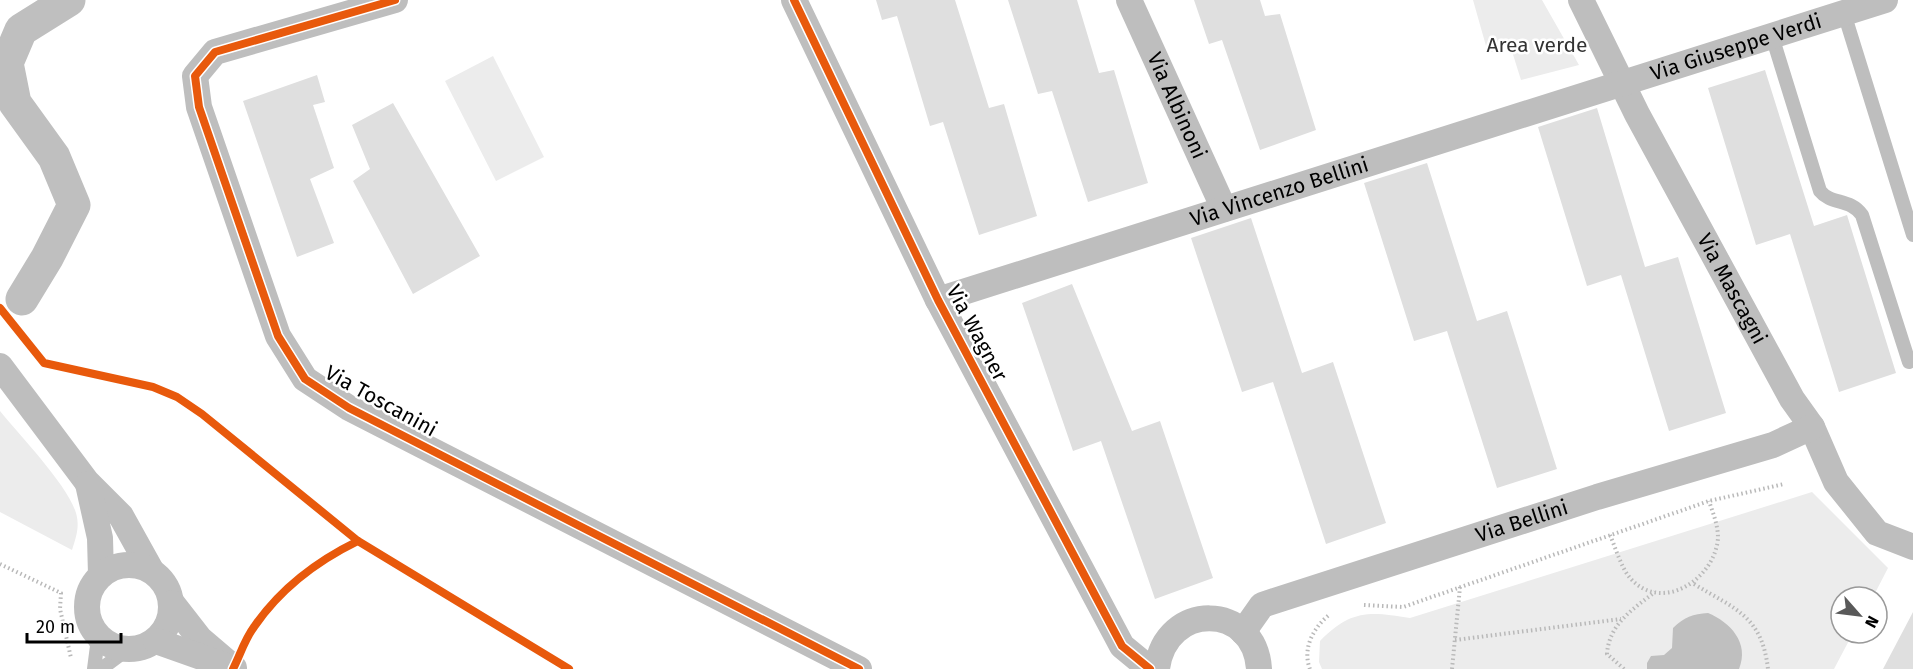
<svg xmlns="http://www.w3.org/2000/svg" width="1913" height="669" viewBox="0 0 1913 669" font-family="'Fira Sans',sans-serif">
  <rect width="100%" height="100%" fill="#fff"/>
  <path fill="#ececec" d="M1473,0H1542L1579,65L1521,80L1510,45L1488,53Z
    M493,56L544,157L496,181L445,81Z
    M0,411C20,436 67,484 76,513C80,527 76,537 72,550L0,512Z
    M1812,492L1888,568L1873,597H1841V633H1853L1834,669H1322L1319,662L1320,641C1350,610 1369,611 1410,618Z"/>
  <path fill="#bfbfbf" d="M1708,613C1730,622 1750,643 1739,669H1647V663L1651,656L1664,655L1672,648L1673,628C1684,617 1693,614 1708,613Z"/>
  <g fill="none" stroke-linecap="round" stroke-linejoin="round">
    <path stroke="#bfbfbf" stroke-width="33" d="M22,299L47,258L74,205L54,157L15,103L7,63L21,30L69,0"/>
  </g>
  <path fill="#dfdfdf" d="M876,0H955L989,108L1004,104L1037,216L979,235L943,122L930,126L897,16L882,20Z
    M1008,0H1077L1099,73L1114,70L1148,183L1088,202L1052,91L1038,94Z
    M1194,0H1260L1265,16L1280,14L1316,130L1260,150L1222,40L1209,44Z
    M1765,70L1814,226L1847,215L1896,373L1839,392L1790,234L1756,245L1708,88Z
    M317,75L325,102L313,105L334,168L310,179L334,243L297,257L243,101Z
    M393,103L480,256L413,294L353,181L370,169L352,125Z
    M1597,108L1645,267L1678,257L1726,413L1669,431L1621,275L1587,286L1538,127Z
    M1427,163L1477,321L1507,311L1557,469L1497,488L1447,331L1414,341L1364,183Z
    M1251,218L1302,373L1333,362L1386,523L1326,544L1273,382L1242,392L1191,238Z
    M1072,284L1132,431L1160,421L1213,578L1155,599L1101,441L1073,451L1022,303Z
    M1913,612V669H1883Z"/>
  <g fill="none" stroke-linecap="round" stroke-linejoin="round">
    <path stroke="#b9b9b9" stroke-width="4" stroke-dasharray="1.5 3" stroke-linecap="butt" d="M1610,535C1616,549 1621,567 1630,578C1662,614 1715,579 1718,538C1718,525 1713,513 1709,501
      M0,564L61,593L60,609L71,658
      M1694,584C1735,609 1762,616 1768,669
      M1364,605L1403,607L1709,501L1784,484
      M1455,640L1621,619
      M1310,669C1302,649 1313,628 1329,615
      M1452,669L1460,587
      M1624,669L1607,654C1609,624 1633,609 1655,592"/>
    <path stroke="#bebebe" stroke-width="14" d="M1844,13L1913,235
      M1772,36L1820,191C1831,205 1850,198 1862,215L1909,362
      M92,628L97,646L94,669
      M101,669L128,649"/>
    <g stroke="#bebebe" stroke-width="26">
      <path d="M395,0L215,52L195,76L199,107L278,336L305,379L349,408L859,669"/>
      <path d="M794,0L938,300L1122,646L1150,669"/>
      <path id="s1" d="M1129,0L1224,209"/>
      <path id="s2" d="M1581,0L1637,114L1792,399L1812,427L1836,482L1877,533L1913,547"/>
      <path id="s3" d="M938,300L1885,0"/>
      <path d="M0,366L87,482L121,516L151,570"/>
      <path d="M88,484L100,538L101,575"/>
      <circle cx="129" cy="607" r="42"/>
      <path d="M172,603L200,639L234,668"/>
      <path id="s4" d="M1243,632L1262,605L1597,497L1773,445L1812,427"/>
      <path d="M156,641L221,664"/>
      <path d="M1157,669C1165,601 1255,602 1259,669"/>
    </g>
    <defs>
      <path id="cycleway" d="M395,0L215,52L195,76L199,107L278,336L305,379L349,408L859,669
        M794,0L938,300L1122,646L1150,669
        M0,308L44,363L153,387L177,397L202,414L358,541L569,669
        M233,669C240,655 245,639 254,627C280,589 317,561 358,541"/>
    </defs>
    <use href="#cycleway" stroke="#fff" stroke-width="11"/>
    <use href="#cycleway" stroke="#e8590c" stroke-width="8"/>
  </g>
  <g text-anchor="middle" stroke-width="5" stroke-linejoin="round" paint-order="stroke">
    <g font-size="21" fill="#333" stroke="#fff">
      <text x="1537" y="52">Area verde</text>
    </g>
    <g font-size="21" fill="#000" stroke="#fff">
      <text dy="7" stroke="none"><textPath href="#s3" startOffset="837">Via Giuseppe Verdi</textPath></text>
      <text dy="7" stroke="none"><textPath href="#s1" startOffset="116">Via Albinoni</textPath></text>
      <text dy="7" stroke="none"><textPath href="#s3" startOffset="358">Via Vincenzo Bellini</textPath></text>
      <text dy="7" stroke="none"><textPath href="#s2" startOffset="326">Via Mascagni</textPath></text>
      <text transform="translate(977 333) rotate(62)" y="7">Via Wagner</text>
      <text transform="translate(381 401) rotate(29)" y="7">Via Toscanini</text>
      <text dy="7" stroke="none"><textPath href="#s4" startOffset="306">Via Bellini</textPath></text>
    </g>
  </g>
  <g transform="translate(1859 615) rotate(118)"><circle r="28" fill="#ffffff" stroke="#999999" stroke-width="1.5"/>
  <path d="M0-4.5L10 22L0 15L-10 22Z" fill="#595959"/>
  <text y="-9" font-size="16" font-weight="bold" text-anchor="middle" fill="#000000">N</text>
  </g>
  <path d="M27 633v9h94v-9" fill="none" stroke="#000000" stroke-width="3"/>
  <text x="36" y="633" font-size="18" fill="#000000" stroke="#ffffff" stroke-width="4.5" paint-order="stroke">20 m</text>
</svg>
